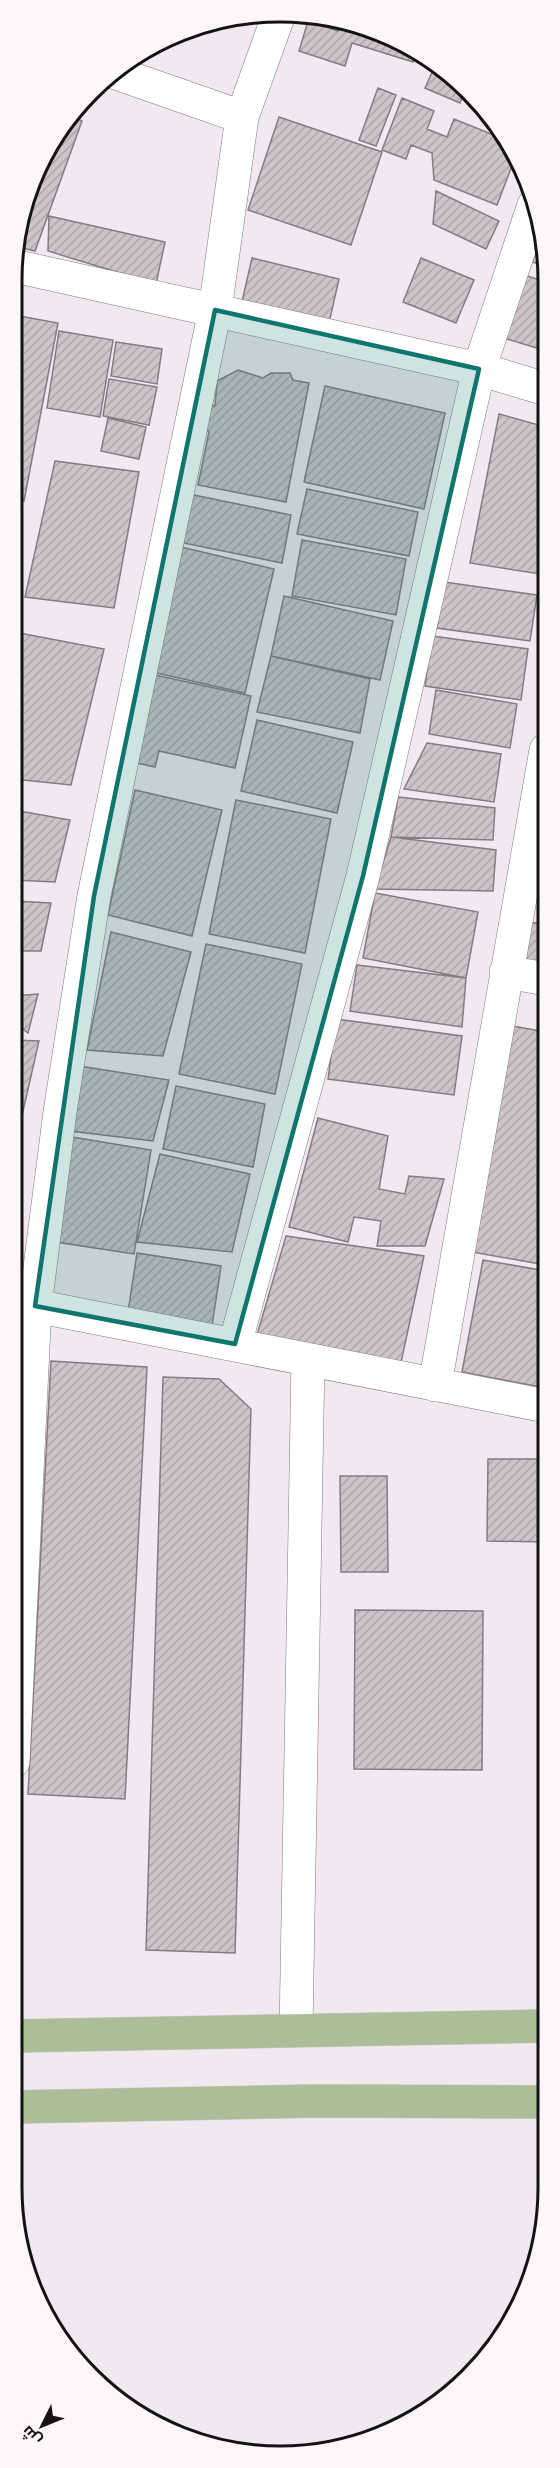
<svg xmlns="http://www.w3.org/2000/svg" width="560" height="2468" viewBox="0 0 560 2468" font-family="Poppins,Cairo,sans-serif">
  <defs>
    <pattern id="building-hatch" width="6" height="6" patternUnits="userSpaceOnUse" patternTransform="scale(1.5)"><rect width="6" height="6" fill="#cdc3c9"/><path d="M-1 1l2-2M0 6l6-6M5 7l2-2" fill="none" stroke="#afa6ac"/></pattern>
  </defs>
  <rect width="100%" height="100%" fill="#f2e8ef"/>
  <path fill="url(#building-hatch)" stroke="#857c81" stroke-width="1.5" d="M308,21L338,31L340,22L399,40L416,52L413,62L352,43L345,66L299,51Z
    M435,66L466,88L460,103L425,88Z
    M378,88L396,95L376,146L359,140Z
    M402,98L434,111L427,129L447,137L454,119L504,139L516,155L497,205L434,180L432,153L411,145L406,159L382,150Z
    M73,117L82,121L35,251L14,246L48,146Z
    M279,117L382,152L351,245L248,210Z
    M436,191L499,221L486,249L433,224Z
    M49,216L165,242L156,284L48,251Z
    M541,231L546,245V266L532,262Z
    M252,258L339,279L328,327L241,306Z
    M421,258L474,280L456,323L403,302Z
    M524,275L546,282V351L504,338Z
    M14,315L58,323L24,501L14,499Z
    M59,331L113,340L100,417L47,408Z
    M116,342L162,349L157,384L111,376Z
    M238,370L263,378L271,373H290L293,380L309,383L286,502L198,485L209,432L205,428L206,405L215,406L217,381Z
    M109,379L157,387L149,425L103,416Z
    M325,386L445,413L424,509L304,482Z
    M499,414L546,427V547L540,574L470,563Z
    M108,418L146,427L139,459L101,451Z
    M55,461L139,472L114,608L25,597Z
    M307,489L418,512L409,556L297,534Z
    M189,494L291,515L282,563L179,542Z
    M302,540L406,559L396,615L292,596Z
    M177,546L274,569L245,693L148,671Z
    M444,582L537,595L530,641L437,628Z
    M284,596L393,621L380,680L271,656Z
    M14,632L104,649L71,785L14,779Z
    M432,636L528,649L521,700L425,686Z
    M271,656L370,679L360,733L257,712Z
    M151,674L251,696L235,768L159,751L155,767L132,762Z
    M436,690L517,704L510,748L429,734Z
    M257,720L353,742L337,813L241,791Z
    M427,743L501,754L494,802L404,789Z
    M135,790L222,810L192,936L108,915Z
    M398,797L495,808L493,840L391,837Z
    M236,800L331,819L305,953L209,934Z
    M14,810L70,820L55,882L14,880Z
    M546,835V882L537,880Z
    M391,837L496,850L493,891L375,889Z
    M375,893L478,912L466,978L363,958Z
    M14,901L51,903L41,951H13Z
    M531,922L546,925V970L523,966Z
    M111,932L191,952L163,1056L87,1050Z
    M206,944L302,964L275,1094L179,1074Z
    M357,965L466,978L462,1027L350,1011Z
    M38,994L28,1033L13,1021V996Z
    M336,1019L462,1036L454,1095L328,1079Z
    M512,1026L546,1032V1265L472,1252Z
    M13,1040L39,1041L13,1155Z
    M79,1066L169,1080L153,1141L70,1131Z
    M176,1086L265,1104L253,1167L163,1149Z
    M318,1118L388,1136L379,1189L405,1194L409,1176L444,1179L425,1246H377L381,1221L354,1217L348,1242L289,1227Z
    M72,1137L151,1150L134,1254L56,1242Z
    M160,1154L250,1174L232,1252L137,1242Z
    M286,1236L424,1256L400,1367L257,1335Z
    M137,1253L221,1266L212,1326L128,1312Z
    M483,1260L546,1271V1388L462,1372Z
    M51,1361L147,1367L125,1799L28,1794Z
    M163,1377L219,1379L251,1409L235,1953L146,1950Z
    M488,1459H546V1542L487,1541Z
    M340,1476H387L388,1572H341Z
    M355,1610L483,1611L482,1770L354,1769Z"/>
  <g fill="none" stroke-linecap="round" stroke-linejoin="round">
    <defs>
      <path id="minor" d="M113,72L242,117
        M14,266L479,369L546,389
        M506,972L546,979
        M15,1302L546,1406
        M235,1344L363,876L479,369L534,205
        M435,1385L546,750
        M13,1762L35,1306L60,1112L94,896L215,310L242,117L278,17
        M296,2030L308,1360"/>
      <path id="major" d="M12,2036L546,2026
        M12,2107L315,2101L546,2102"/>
    </defs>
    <use href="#minor" stroke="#82797e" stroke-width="34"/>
    <use href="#major" stroke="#cccbcb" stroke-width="34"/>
    <use href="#minor" stroke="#fff" stroke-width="33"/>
    <use href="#major" stroke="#acbe98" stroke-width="33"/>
  </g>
  <path fill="#0f766e" fill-opacity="0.2" stroke="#0f766e" stroke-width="4.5" stroke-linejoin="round" d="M215,310L479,369L363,876L235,1344L35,1306L94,896Z"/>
  <path d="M0 0H560V2468H0ZM280 22H280A258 258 0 0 1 538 280V2188A258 258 0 0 1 280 2446H280A258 258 0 0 1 22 2188V280A258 258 0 0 1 280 22Z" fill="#fef6fb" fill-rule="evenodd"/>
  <path fill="none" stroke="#151214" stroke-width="3" d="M280 22H280A258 258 0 0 1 538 280V2188A258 258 0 0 1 280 2446H280A258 258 0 0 1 22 2188V280A258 258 0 0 1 280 22Z"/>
  <g transform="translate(42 2426) rotate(227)" stroke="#fef6fb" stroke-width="4.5" paint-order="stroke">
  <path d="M0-4.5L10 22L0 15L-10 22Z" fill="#151214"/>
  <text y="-9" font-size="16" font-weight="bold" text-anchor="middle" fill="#151214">ش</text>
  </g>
</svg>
